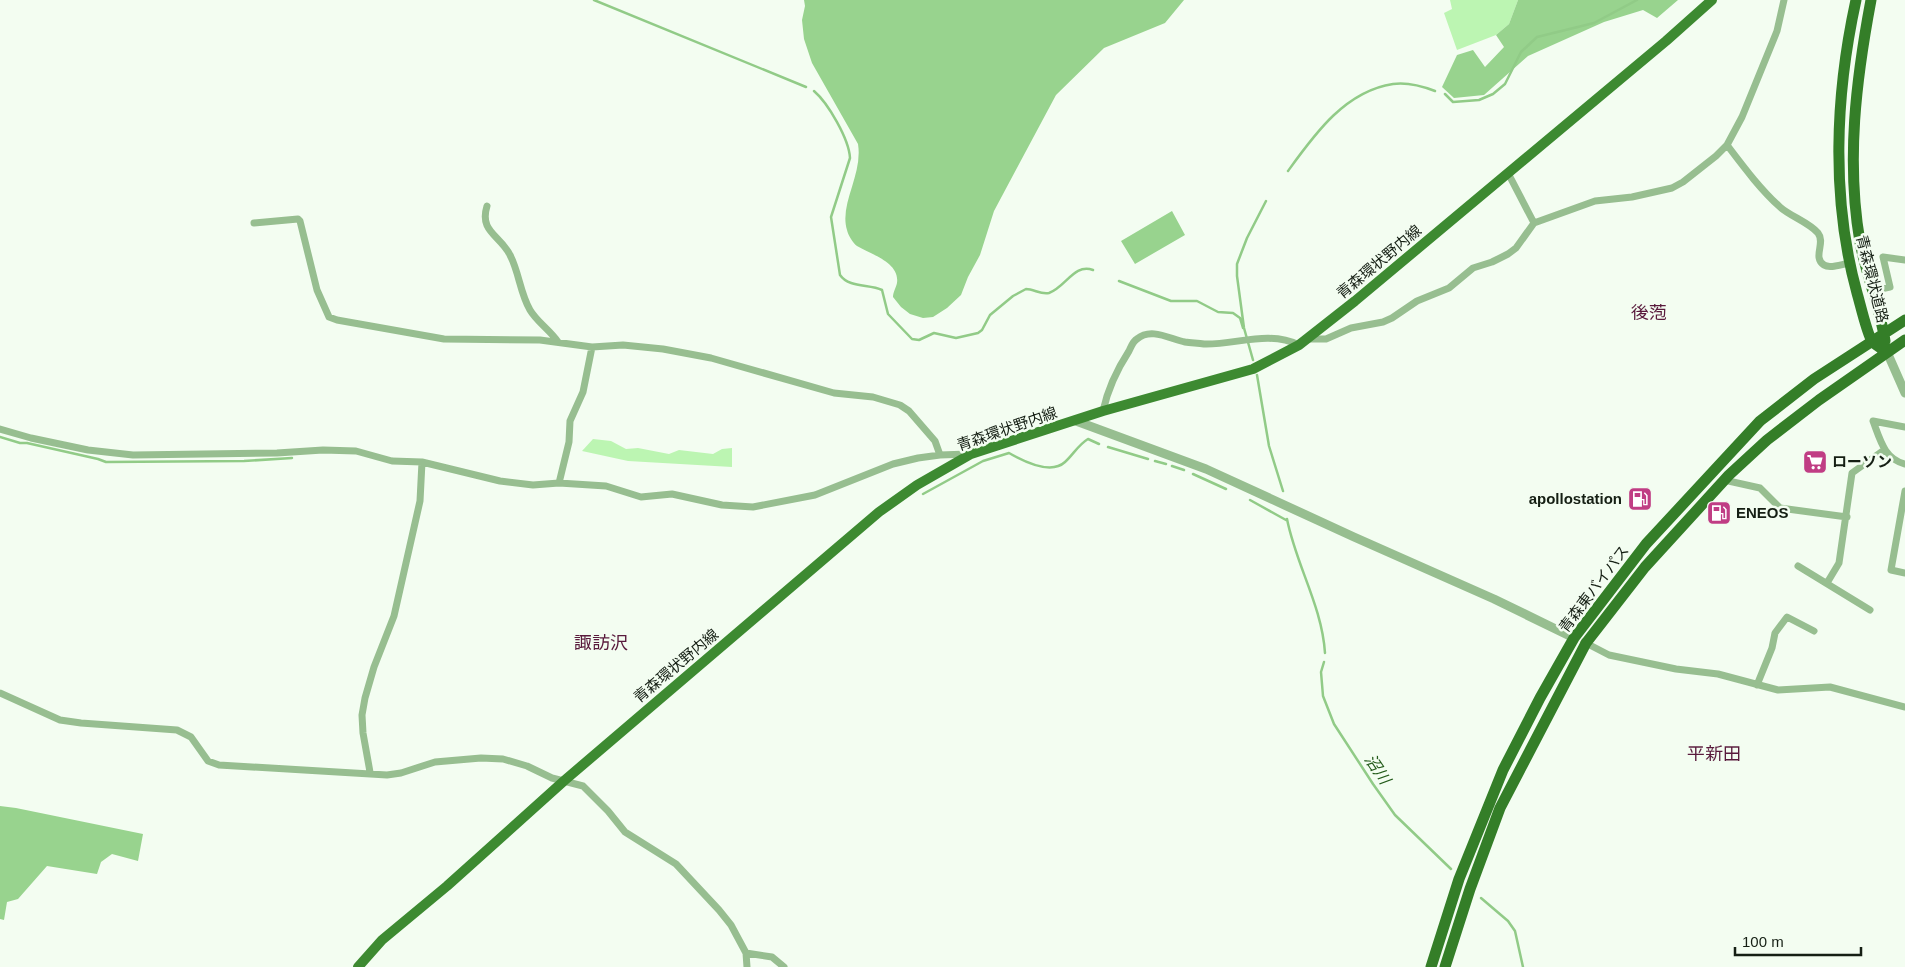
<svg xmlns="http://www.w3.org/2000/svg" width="1905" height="967" viewBox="0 0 1905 967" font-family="Helvetica,'Noto Sans JP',sans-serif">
  <rect width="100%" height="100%" fill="#f3fdf1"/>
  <path fill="#bcf5b2" d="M1450,0H1518L1509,24L1496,35L1457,50L1444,13L1452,9Z
    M593,439L611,441L626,449L638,448L669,454L679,450L713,454L722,449L732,448V467L628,461L582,451Z"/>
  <path fill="#98d38e" d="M804,0H1184L1165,23L1104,48L1056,95L994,211L980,255L968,277L961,295L947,308L933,317L923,318L910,314L901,307L893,297C893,292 896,288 897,283C900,262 870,254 857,246C853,243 848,235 847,230C839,204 863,175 858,144L812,63L804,39L802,20L805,6Z
    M1518,0H1678L1657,18L1643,10L1604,22L1528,56L1484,95L1454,98L1442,87L1457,55L1473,50L1485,67L1504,47L1496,35L1509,24Z
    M1172,211L1185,235L1135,264L1121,241Z
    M0,806L16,808L143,834L138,861L112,854L101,862L97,874L47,866L18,899L7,902L4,920L0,919Z"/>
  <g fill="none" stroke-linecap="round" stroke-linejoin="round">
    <path stroke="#91cb87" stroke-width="2.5" d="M594,0L806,87
      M814,91C828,103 849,139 850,158L831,217L840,275C849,288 869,284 882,290L888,314L912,339L919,340L934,333L956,338L978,333L982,330L990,315L1013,296L1026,289C1034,289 1041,295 1049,293C1066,287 1074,263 1093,270
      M1445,94L1453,102L1479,100L1493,94L1505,84L1521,52L1537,37L1594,23L1637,0
      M1288,171C1314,135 1345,91 1393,84C1407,82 1422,86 1435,91
      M1119,281L1171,301H1197L1218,312L1233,313L1240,318L1243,328
      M1253,360L1244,328L1237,276V264L1247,238L1266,201
      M1257,375L1269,446L1283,491
      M0,437L20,443H27L98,459L106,462L244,461L292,458
      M1108,447L1148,459
      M1155,461L1166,464
      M1172,466L1184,470
      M1193,474L1226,489
      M923,494L983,461L1009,453C1023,461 1051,475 1065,462C1073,455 1078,445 1088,439L1099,444
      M1250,500L1286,520
      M1287,519C1296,565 1322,606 1325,653
      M1324,662L1321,672L1323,696L1334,724L1373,784L1395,815L1451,869
      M1481,898L1508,921L1515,931L1523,967"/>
    <path stroke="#97be90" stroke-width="7" d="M1727,145C1743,166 1760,189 1780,207C1790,216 1810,223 1818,233C1826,243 1812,257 1824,265C1830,269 1842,264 1850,263
      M1508,173L1534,223
      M487,206C479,232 500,235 510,255C519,272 520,293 530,310C537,322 550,330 558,342
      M254,223L298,219L300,221L317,290L329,317L337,320L444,339L540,340L592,347L623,345L663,349L711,358L834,393L873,397L900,405L909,411L935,441L940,455
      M1871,291L1890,287L1883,257L1905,260
      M1308,339H1326L1351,328L1383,322L1392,318L1417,301L1449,288L1473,268L1492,262L1508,254L1516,248L1534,223L1595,201L1632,197L1672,188L1683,182L1716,156L1727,145L1742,117L1777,31L1784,0
      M1103,411C1108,388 1116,371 1129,351C1131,347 1133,341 1137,339C1151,327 1170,339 1185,342C1191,343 1198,343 1204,344C1236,345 1268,330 1299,345
      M1905,427L1873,421C1880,439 1884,459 1905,464
      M0,429L31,438L88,450L133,455L277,453L323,450L356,451L392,461L422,462L500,481L533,485L559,483L606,486L641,497L672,494L722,505L753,507L815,495L893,464L918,458L940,455L968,454
      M1724,480L1760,488L1780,508L1847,517
      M559,483L569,442L570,421L583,392L592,347
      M1905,491L1891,570L1905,573
      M1798,566L1870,610
      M1827,583L1839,563L1852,473L1884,450
      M1584,642L1609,655L1676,669L1718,674L1778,690L1830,687L1905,707
      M1757,685L1772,648L1775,633L1787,617L1814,631
      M0,693L60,720L81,723L177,730L191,737L208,761L219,765L387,775L401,773L435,762L481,758L503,759L527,766L552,778L583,786L608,811L625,832L676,864L719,910L731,925L746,953L747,967
      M370,772L363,733L362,715L365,698L374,667L394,616L420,501L422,462
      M746,953L772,957L784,967"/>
    <path stroke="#97be90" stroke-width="9" d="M1887,352L1905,393
      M1076,421L1206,469L1354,537L1494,599L1574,638"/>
    <path stroke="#3d8a31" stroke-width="10" d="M358,967L382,940L447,886L565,780L879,512L917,485L971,454L1103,411L1253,369L1299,345L1355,301L1666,41L1712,0"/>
    <path stroke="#347e28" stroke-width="11" d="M1856,0C1835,96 1831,199 1857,293C1860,303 1867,334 1872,341C1875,345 1882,349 1887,352
      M1871,0C1856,80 1846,161 1860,242C1866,275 1880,307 1885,341
      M1431,967L1459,879L1503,770L1540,698L1574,638L1646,544L1760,421L1814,379L1905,320
      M1445,967L1470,889L1500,808L1586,643L1645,567L1729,475L1767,440L1819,400L1905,340"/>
  </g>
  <defs>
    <symbol id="supermarket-square" viewBox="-11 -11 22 22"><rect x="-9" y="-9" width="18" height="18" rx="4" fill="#c03d84" stroke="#f3fdf1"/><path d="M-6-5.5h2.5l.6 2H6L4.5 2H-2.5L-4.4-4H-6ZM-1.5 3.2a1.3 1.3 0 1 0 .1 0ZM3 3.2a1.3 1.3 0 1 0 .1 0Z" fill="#fff"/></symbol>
    <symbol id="fuel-square" viewBox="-11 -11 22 22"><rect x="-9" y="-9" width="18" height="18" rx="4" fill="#c03d84" stroke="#f3fdf1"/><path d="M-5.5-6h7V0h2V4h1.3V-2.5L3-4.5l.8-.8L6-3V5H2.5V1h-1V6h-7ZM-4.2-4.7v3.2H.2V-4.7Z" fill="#fff"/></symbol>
  </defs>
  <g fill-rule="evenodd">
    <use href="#supermarket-square" x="1801" y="448" width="28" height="28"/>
    <use href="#fuel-square" x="1626" y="485" width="28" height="28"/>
    <use href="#fuel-square" x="1705" y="499" width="28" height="28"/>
  </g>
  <g text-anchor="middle" stroke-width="5" stroke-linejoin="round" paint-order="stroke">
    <g font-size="15" fill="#151f14" stroke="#f3fdf1">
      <text transform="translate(1379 262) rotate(-40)" y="5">青森環状野内線</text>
      <text transform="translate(1872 279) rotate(76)" y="5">青森環状道路</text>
      <text transform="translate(1007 429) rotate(-19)" y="5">青森環状野内線</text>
      <text transform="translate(1594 589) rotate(-53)" y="5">青森東バイパス</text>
      <text transform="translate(676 666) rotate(-40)" y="5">青森環状野内線</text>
    </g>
    <g font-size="15" font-weight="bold" fill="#151f14" stroke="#f3fdf1" text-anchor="start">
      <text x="1832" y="467">ローソン</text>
      <text x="1622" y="504" text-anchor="end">apollostation</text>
      <text x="1736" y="518">ENEOS</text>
    </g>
    <g font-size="16" font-style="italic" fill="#225a19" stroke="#f3fdf1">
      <text transform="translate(1378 769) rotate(56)" y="6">沼川</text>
    </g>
    <g font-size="18" fill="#591a3c" stroke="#f3fdf1">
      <text x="1649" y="319">後萢</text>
      <text x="601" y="649">諏訪沢</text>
      <text x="1714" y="760">平新田</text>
    </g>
  </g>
  <path d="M1735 947v8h126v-8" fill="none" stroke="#151f14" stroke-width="2.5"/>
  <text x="1742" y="947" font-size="15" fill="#151f14" stroke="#f3fdf1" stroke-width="4" paint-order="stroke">100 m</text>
</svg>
